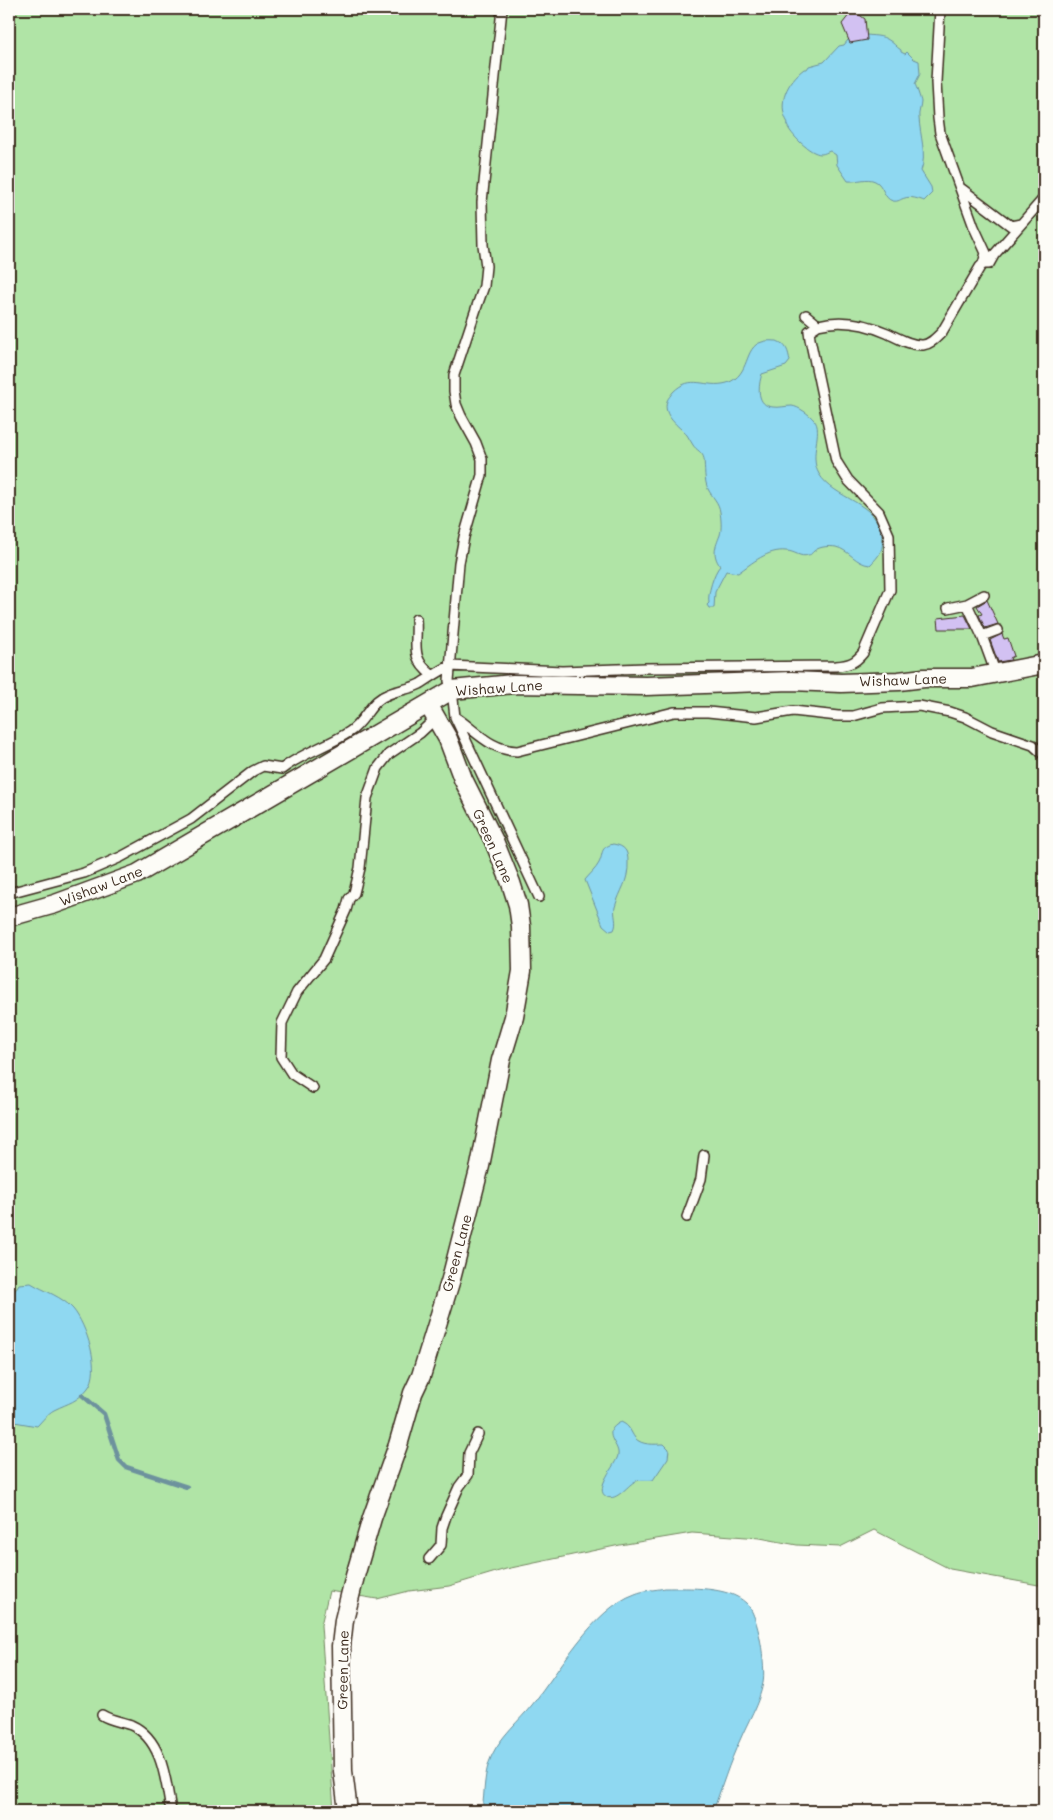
<svg xmlns="http://www.w3.org/2000/svg" width="1053" height="1820" viewBox="0 0 1053 1820" font-family="Mali,sans-serif">
  <rect width="100%" height="100%" fill="#fdfcf7"/>
  <filter id="ink" filterUnits="userSpaceOnUse"><feTurbulence type="fractalNoise" baseFrequency=".02" numOctaves="2"/><feDisplacementMap in="SourceGraphic" scale="10" xChannelSelector="R" yChannelSelector="G"/><feConvolveMatrix kernelMatrix="1 2 1 2 8 2 1 2 1" color-interpolation-filters="sRGB"/></filter>
  <g filter="url(#ink)">
    <path fill="#b0e4a6" stroke="#768762" d="M9,9H1044V1586L950,1569L874,1530L840,1547L797,1545L760,1538L692,1533L620,1545L506,1569L449,1586L409,1591L377,1599L329,1591L321,1625L334,1811H9Z"/>
    <path fill="#8fd8f1" stroke="#6d929d" d="M859,33C869,37 878,34 887,39C893,42 896,47 901,50V52L905,54L907,52L914,59L919,61L920,74L915,84C916,86 921,100 921,102C921,107 918,113 919,118C920,136 927,154 921,171L931,187L932,193L924,201C920,199 909,196 905,198C900,199 899,202 893,201C883,199 884,185 875,181C867,177 857,182 848,181L837,165L836,155L830,151C827,152 824,154 821,154C810,154 790,134 787,125L788,123C776,103 788,81 804,69H807L809,66L824,62L839,46L844,45L852,35Z
      M777,341C787,345 788,351 790,361L786,366L762,374C758,386 756,406 773,407C779,408 785,406 792,406C799,407 809,414 814,420C824,431 808,455 819,474C835,500 877,501 882,536C884,550 880,555 870,565C856,564 849,550 836,547C830,546 820,546 814,551C810,554 813,554 808,555C800,558 795,551 786,551C768,549 752,563 738,573L726,571L715,592L714,608H709L707,605L709,603C707,595 714,572 720,566C712,554 715,548 720,535C722,528 721,518 720,512C719,502 712,497 708,489C704,480 705,469 704,459C703,452 696,450 693,445C691,442 689,438 687,435C679,426 662,416 667,401C668,398 671,395 673,392C692,373 705,389 727,383C751,375 743,347 762,342C767,340 773,341 777,341Z
      M613,844C625,846 628,851 628,862C629,881 620,890 615,907C613,915 618,922 614,930L610,931L603,925L585,880C589,875 596,869 599,863C604,853 599,848 613,844Z
      M31,1283C44,1291 63,1297 73,1309C86,1324 102,1371 88,1388C76,1403 70,1402 54,1410C48,1413 42,1421 37,1426L9,1421V1300L19,1284Z
      M621,1422C630,1426 630,1431 635,1438C642,1446 655,1444 664,1444L669,1449L668,1458L653,1480C647,1481 639,1479 634,1482C627,1486 617,1501 607,1497C592,1490 617,1464 618,1455C620,1444 599,1433 621,1422Z
      M665,1588C689,1588 728,1586 746,1603C759,1614 766,1667 763,1683C759,1704 748,1721 740,1740C729,1763 722,1787 713,1811H482C485,1792 483,1774 492,1755C501,1736 519,1721 532,1705C560,1670 593,1609 635,1594C644,1590 656,1590 665,1588Z"/>
    <g fill="none" stroke-linecap="round" stroke-linejoin="round">
      <path stroke="#6d929d" stroke-width="4.5" d="M82,1395L104,1414L119,1460L126,1467L187,1487"/>
    </g>
    <path fill="#d2c1f2" stroke="#3b2a1e" d="M857,13L865,19L867,40L850,43L842,24L850,14Z
      M987,600L998,624L985,628L979,615L982,614L977,606Z
      M965,615L972,629H939L938,618Z
      M1002,634L1004,639L1008,638L1014,656L1010,658L1011,660L998,662L990,640Z"/>
    <g fill="none" stroke-linecap="round" stroke-linejoin="round">
      <defs>
        <path id="lane" d="M502,9L482,202L483,245L486,266L484,286L478,303L454,375V391L456,404L461,416L476,443L482,459V475L464,537L459,563L449,681L452,690L455,717L539,897
          M940,9L936,82L938,118L940,133L974,227L986,253L983,264
          M962,189L1011,226L1021,224
          M818,325C841,319 866,324 887,333C898,338 911,346 923,345C931,344 936,338 942,332L980,267L983,264H989L994,255L1044,198
          M967,604L982,636L996,674
          M948,608L967,604L984,595
          M416,619C418,645 409,657 432,675
          M982,636L998,630
          M458,719C478,733 491,750 517,751L674,712H708L756,717L793,711L838,716H853L882,708L919,706L950,712L965,717L992,731L1033,745L1044,755
          M9,893L84,873L121,857L191,819L253,771L263,766L282,769C302,753 328,746 349,732C362,724 367,710 377,701C389,690 407,691 420,684C430,678 439,671 450,666L562,671L646,668L836,666C849,665 855,663 863,653L890,590L889,535L879,512L848,480L836,461L810,339L809,331L818,325L806,315
          M313,1088L292,1074L281,1057L282,1023L297,992L324,959L346,910L349,899L354,893L360,868L367,798L378,768L389,754L420,733L435,719
          M687,1217L701,1179L704,1155
          M429,1559L441,1545L442,1528L446,1516L459,1487L468,1475L469,1453L478,1434
          M102,1715C111,1721 121,1721 131,1725C163,1739 166,1782 171,1811"/>
        <path id="street" d="M9,917L55,904L137,874L452,690L513,684L646,686L791,681L841,683L899,681L924,678H972L1044,664
          M348,1811L343,1771L341,1646L344,1620L355,1576L372,1518L398,1445L413,1393L421,1376L451,1279L480,1166L501,1060L514,1017L522,971L521,926L518,905L511,883L494,841L463,779L448,739L428,704"/>
      </defs>
      <use href="#lane" stroke="#3b2a1e" stroke-width="12"/>
      <use href="#street" stroke="#3b2a1e" stroke-width="21"/>
      <use href="#lane" stroke="#fdfcf7" stroke-width="9"/>
      <use href="#street" stroke="#fdfcf7" stroke-width="18"/>
    </g>
  </g>
  <g text-anchor="middle" stroke-width="4.5" stroke-linejoin="round" paint-order="stroke">
    <g font-size="14" fill="#3b2a1e" stroke="#fdfcf7">
      <text transform="translate(903 680) rotate(-2)" y="5">Wishaw Lane</text>
      <text transform="translate(499 688) rotate(-4)" y="5">Wishaw Lane</text>
      <text transform="translate(493 846) rotate(66)" y="5">Green Lane</text>
      <text transform="translate(101 886) rotate(-21)" y="5">Wishaw Lane</text>
      <text transform="translate(457 1253) rotate(-75)" y="5">Green Lane</text>
      <text transform="translate(343 1670) rotate(-89)" y="5">Green Lane</text>
    </g>
  </g>
  <rect width="1053" height="1820" fill="none" stroke="#fdfcf7" stroke-width="30"/>
  <rect x="15" y="15" width="1023" height="1790" fill="none" stroke="#3b2a1e" stroke-width="2" filter="url(#ink)"/>
</svg>
